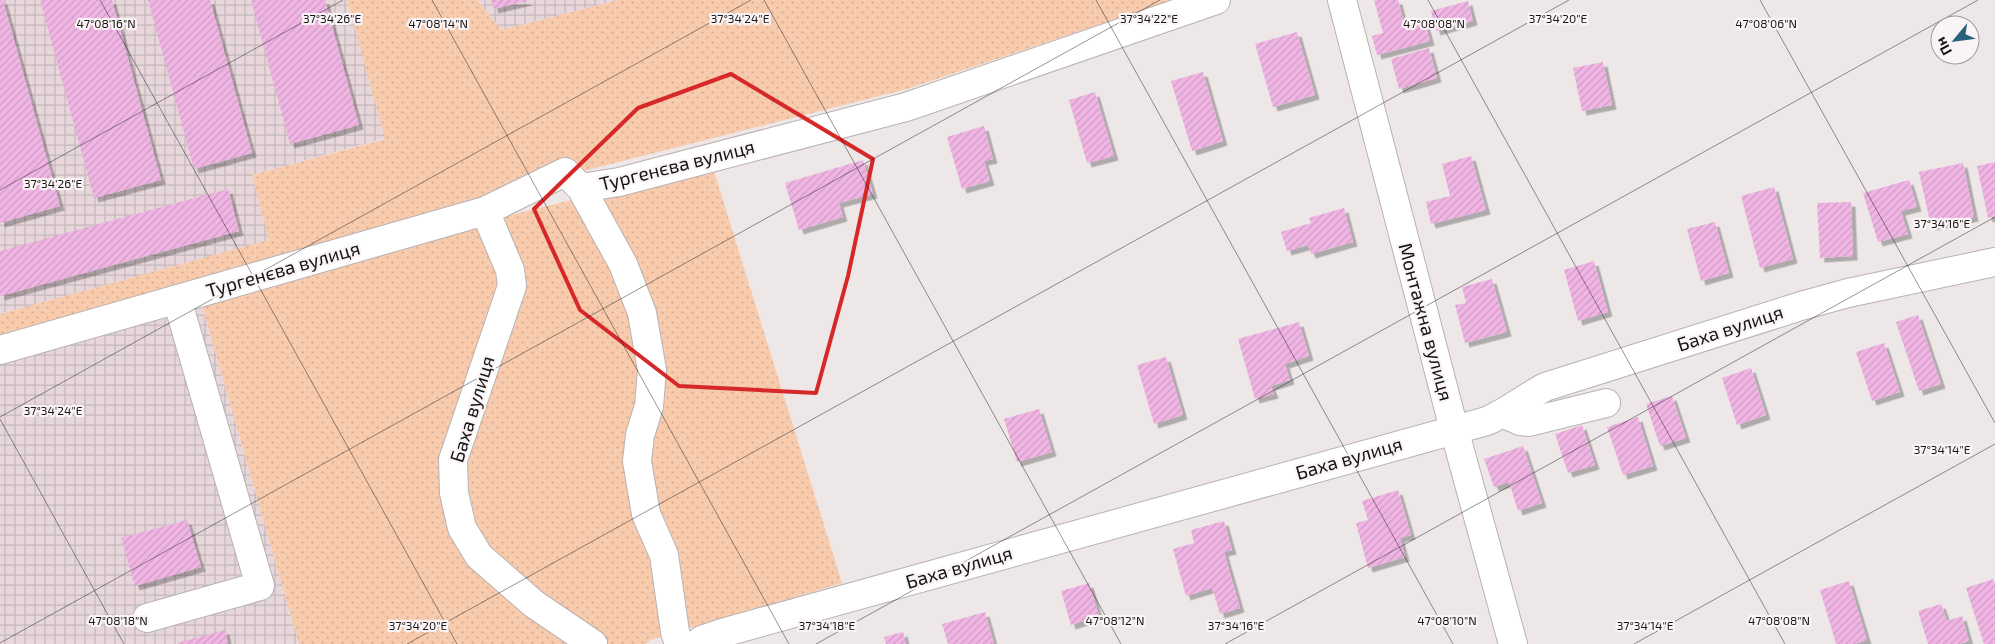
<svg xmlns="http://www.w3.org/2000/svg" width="1995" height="644" viewBox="0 0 1995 644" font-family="'Exo 2',sans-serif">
  <defs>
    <pattern id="industrial-grid" width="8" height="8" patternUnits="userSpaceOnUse" patternTransform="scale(1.25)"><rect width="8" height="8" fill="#e7d7db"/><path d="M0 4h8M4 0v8" fill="none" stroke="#c5b8bb"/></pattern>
    <pattern id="grass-dots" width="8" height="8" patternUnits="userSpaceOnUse" patternTransform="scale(1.25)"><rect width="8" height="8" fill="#f9cbad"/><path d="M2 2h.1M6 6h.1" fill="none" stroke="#d5ad94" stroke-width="1.8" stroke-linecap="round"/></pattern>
    <pattern id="building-hatch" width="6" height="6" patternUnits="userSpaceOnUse" patternTransform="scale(1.25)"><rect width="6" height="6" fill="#f1b5e4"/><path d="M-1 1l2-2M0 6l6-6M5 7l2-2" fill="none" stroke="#ce9bc3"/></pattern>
    <filter id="shadow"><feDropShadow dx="4.5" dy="4.5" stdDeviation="0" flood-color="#0004"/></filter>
  </defs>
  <rect width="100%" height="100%" fill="#ede7e8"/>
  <path fill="url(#industrial-grid)" d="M0,0H347L386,138L252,175L270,240L0,314Z
    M477,0H618L501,30Z
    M202,306L299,644H0V364Z"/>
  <path fill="url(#grass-dots)" d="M347,0H477L501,30L618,0H1172L907,89L504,191L0,335V314L269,240L252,175L385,139Z
    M712,165L842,583L650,640L646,644H299L202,306L487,221Z"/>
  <path fill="url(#building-hatch)" filter="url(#shadow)" d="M0,0H3L60,206L0,223Z
    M40,0H112L161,180L94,198Z
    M148,0H210L252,153L194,169Z
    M251,0H325L359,125L290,144Z
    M491,0H527V1L494,9Z
    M1374,0H1398L1404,24L1424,19L1430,41L1377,55L1372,36L1383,33Z
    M1468,1L1473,21L1436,31L1431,11Z
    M1297,32L1315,95L1273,107L1255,44Z
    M1429,48L1437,78L1399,89L1391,59Z
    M1603,62L1612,105L1582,111L1573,68Z
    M1203,72L1223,141L1192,151L1171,81Z
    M1095,92L1114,156L1087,163L1069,100Z
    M984,126L993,159L984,161L990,181L962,189L947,137Z
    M1471,156L1486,210L1431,224L1426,202L1450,196L1442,164Z
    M863,160L873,194L839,203L843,217L799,230L785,183Z
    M1995,162V216L1988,218L1977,166Z
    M1963,163L1974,217L1931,226L1919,172Z
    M1909,180L1917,207L1901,211L1908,234L1878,242L1863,193Z
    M1774,187L1793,259L1760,268L1741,196Z
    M228,189L239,231L0,296V251Z
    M1851,202L1853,256L1820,258L1817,203Z
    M1344,208L1353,242L1311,254L1308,245L1287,251L1281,232L1311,223L1309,218Z
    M1715,222L1729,273L1701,281L1687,229Z
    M1594,261L1608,312L1578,321L1564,270Z
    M1492,279L1507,332L1465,343L1455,305L1466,303L1462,287Z
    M1918,315L1941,384L1919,391L1896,322Z
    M1299,322L1309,356L1285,364L1290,380L1271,386L1274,394L1255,399L1238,339Z
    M1884,343L1900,392L1872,401L1856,352Z
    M1166,357L1183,415L1154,424L1137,365Z
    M1751,368L1766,415L1737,425L1722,378Z
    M1672,396L1686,438L1660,446L1646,404Z
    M1039,409L1052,452L1017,462L1004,419Z
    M1638,417L1653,466L1623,475L1607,427Z
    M1582,425L1595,465L1568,473L1555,434Z
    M1523,446L1542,503L1518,511L1509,482L1494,487L1484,459Z
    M1398,490L1411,535L1400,538L1405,557L1368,568L1356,523L1368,520L1362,501Z
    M187,520L201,567L135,586L121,538Z
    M1224,521L1232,550L1224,552L1240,608L1220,614L1212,588L1186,596L1173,549L1194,543L1191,530Z
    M1993,579L1995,584V644H1984L1966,588Z
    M1849,581L1867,640L1854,644H1836L1820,590Z
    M1089,583L1099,616L1071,625L1061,591Z
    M1941,604L1947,621L1962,616L1969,641L1959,644H1928L1918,611Z
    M985,612L994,644H948L942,624Z
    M225,630L228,644H178V643Z
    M903,632L906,644H886L884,637Z"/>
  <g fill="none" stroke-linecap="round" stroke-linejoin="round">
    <defs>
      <path id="minor" d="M1342,0L1454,429L1513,644
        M581,188L623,264L642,313L652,370L649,406L640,435L637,461L646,514L664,555L675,632L679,644
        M485,211L510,270L512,286L453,460L454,493L462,528L479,556L534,604L593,644
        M0,350L485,211L565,172L581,188L619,182L906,107L1216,0
        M1504,414L1520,421L1529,422L1606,403
        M147,618L260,586L177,299
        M697,644L702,640L722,633L1487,421C1507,412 1525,398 1545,387L1801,306L1848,293L1995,262"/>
    </defs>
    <use href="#minor" stroke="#b8b2b3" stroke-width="30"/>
    <use href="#minor" stroke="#fff" stroke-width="28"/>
  </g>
  <path fill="none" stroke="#d62828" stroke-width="4" stroke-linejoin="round" d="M731,74L873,159L848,276L816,393L679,386L580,310L534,209L638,108Z"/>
  <path fill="none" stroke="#151313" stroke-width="1" stroke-opacity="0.45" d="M100,0L457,644M432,0L789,644M764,0L1121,644M1096,0L1453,644M1428,0L1785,644M1760,0L1995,423M0,190L343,0M0,417L751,0M0,419L124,644M0,643L1160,0M407,644L1569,0M816,644L1978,0M1225,644L1995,217M1634,644L1995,444"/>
  <g text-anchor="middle" stroke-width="4.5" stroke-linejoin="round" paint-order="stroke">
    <g font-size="19" fill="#151313" stroke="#fbf4f6">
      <text transform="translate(677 165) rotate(-14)" y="7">Тургенєва вулиця</text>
      <text transform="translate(283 269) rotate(-16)" y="7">Тургенєва вулиця</text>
      <text transform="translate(1426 322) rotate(75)" y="7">Монтажна вулиця</text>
      <text transform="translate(1730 328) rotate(-18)" y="7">Баха вулиця</text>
      <text transform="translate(472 409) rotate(-73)" y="7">Баха вулиця</text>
      <text transform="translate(1349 458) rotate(-16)" y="7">Баха вулиця</text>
      <text transform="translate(959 567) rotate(-16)" y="7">Баха вулиця</text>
    </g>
  </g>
  <g font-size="12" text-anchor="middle" fill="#151313" stroke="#fbf4f6" stroke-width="4.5" stroke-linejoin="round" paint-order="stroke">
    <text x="332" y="23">37°34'26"E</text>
    <text x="740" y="23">37°34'24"E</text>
    <text x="1149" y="23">37°34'22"E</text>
    <text x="1558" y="23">37°34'20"E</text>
    <text x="106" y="28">47°08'16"N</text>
    <text x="438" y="28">47°08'14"N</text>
    <text x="1434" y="28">47°08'08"N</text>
    <text x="1766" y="28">47°08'06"N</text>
    <text x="53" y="188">37°34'26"E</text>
    <text x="1942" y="228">37°34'16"E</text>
    <text x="53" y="415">37°34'24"E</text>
    <text x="1942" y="454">37°34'14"E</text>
    <text x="118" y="625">47°08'18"N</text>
    <text x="1115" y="625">47°08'12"N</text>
    <text x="1447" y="625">47°08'10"N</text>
    <text x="1779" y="625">47°08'08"N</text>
    <text x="418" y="630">37°34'20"E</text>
    <text x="827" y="630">37°34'18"E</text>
    <text x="1236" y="630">37°34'16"E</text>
    <text x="1645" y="630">37°34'14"E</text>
  </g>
  <g transform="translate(1955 40) rotate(241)"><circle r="24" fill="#fbf4f6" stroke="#9f9a9b"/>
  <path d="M0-4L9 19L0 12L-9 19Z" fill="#28637b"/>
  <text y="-8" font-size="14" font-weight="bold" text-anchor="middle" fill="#151313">Пн</text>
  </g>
</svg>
